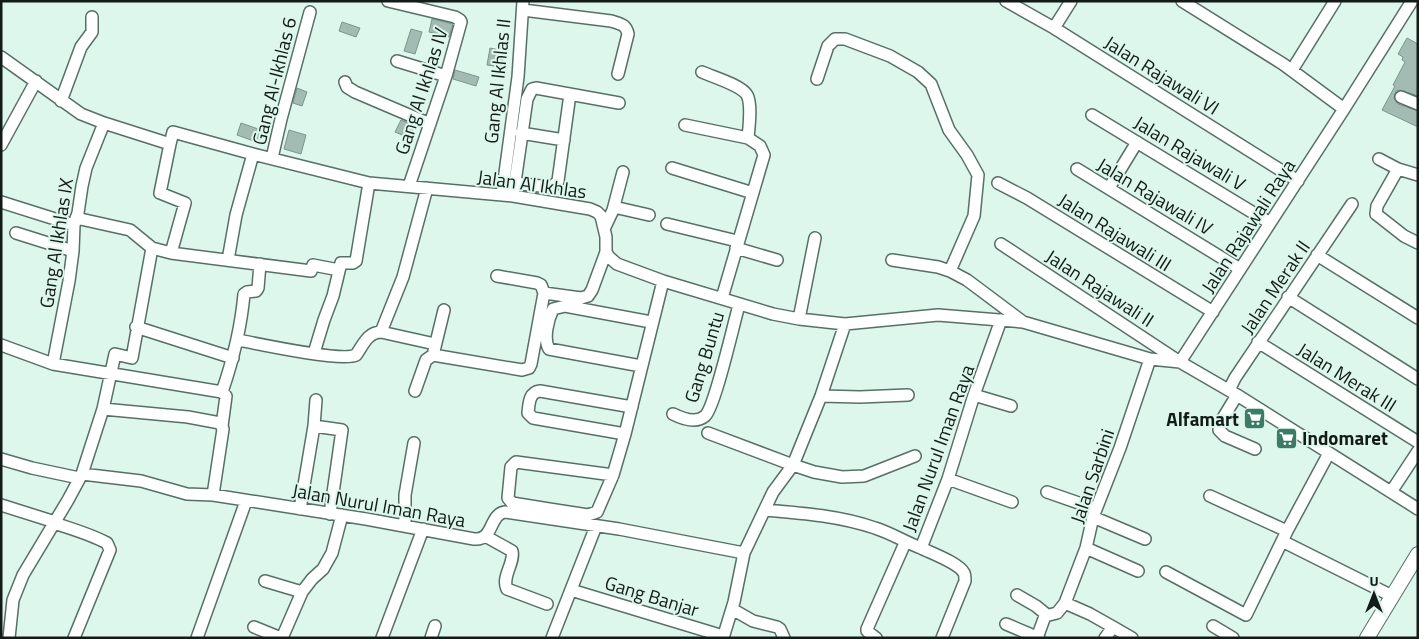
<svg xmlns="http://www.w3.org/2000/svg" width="1419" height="639" viewBox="0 0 1419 639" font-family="'Titillium Web',sans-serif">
  <rect width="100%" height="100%" fill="#ddf7ed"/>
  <path fill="#a3bcb3" stroke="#7d958c" d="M432,19L453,24L449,37L429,32Z
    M342,22L360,28L356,37L339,31Z
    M411,29L422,32L415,54L404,51Z
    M1407,38L1418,44V96L1400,90L1396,91L1394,98L1398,104L1418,111V127L1382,110L1395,86L1393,85L1405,62L1402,60L1403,57L1398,54Z
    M490,48L504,51L501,67L487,65Z
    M455,70L479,77L476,86L453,79Z
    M297,88L307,92L302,106L293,103Z
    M401,120L415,126L409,138L395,132Z
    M241,123L264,131L259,143L237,135Z
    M289,130L306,135L301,154L284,149Z"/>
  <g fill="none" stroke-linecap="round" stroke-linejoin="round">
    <defs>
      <path id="minor" d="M388,1L455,17L460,20L461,22L446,76L409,186
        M1006,1L1054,28L1298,181
        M1182,1L1283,64L1344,109
        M523,10L611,21C620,24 626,24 628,34L618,74
        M1054,28L1071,1
        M1,57L81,114L104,123
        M397,61L446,76
        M1292,70L1335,1
        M702,72C713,77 741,85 747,95C752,104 749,127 748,138L760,146L764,155L722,298
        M817,79L828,46L835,39H845L890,56L918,72L931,84L949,130L967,155L978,175L974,216L950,271
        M345,82L347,87L355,92L430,124
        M1401,97L1418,104
        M61,101L81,47L92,32V17
        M1092,115L1270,223
        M685,125L748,138
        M521,133L564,140
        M170,144L160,193L185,203L171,253
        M1,145L36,81
        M272,158L281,119L310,12
        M1379,159L1398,169L1418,175
        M672,168L753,193
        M1077,169L1240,269
        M1398,169L1377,206L1376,214L1404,236L1418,243
        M515,183L549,187L553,186L558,181L570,94
        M998,183L1027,198L1213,312
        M1109,188L1137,142
        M502,195L518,77L523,1
        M513,196L527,99L532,89L536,88L619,103
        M1,202L74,225
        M614,207L649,215
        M76,218L130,230L152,248L171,253L311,271L313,265L339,270
        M667,224L737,241
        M605,227L613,210L623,172
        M16,233L73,251
        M1001,244L1180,362L1344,109L1412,1
        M736,248L777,260
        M1317,255L1418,318
        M228,260L236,215L253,154
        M892,260L938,267L950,271L967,280L1023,322L1150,359L1180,362L1237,395L1418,509
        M497,276L537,283L541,285L544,293
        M544,293L581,298L588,296L592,290L606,252
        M1288,297L1418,379
        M799,319L815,238
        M136,327L233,358
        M381,332L435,344
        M238,340C258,344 342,362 356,355C363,345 368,332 381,332L403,277L427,188
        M1258,342L1418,442
        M1,345L53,364L222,392L226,396L222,426
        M434,351L444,310
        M314,353L324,320L333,296L341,263H353L356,261L369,183
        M53,364L69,281L73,251L74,225L78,213L82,186L86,168L104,123L170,144L173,132L253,154L369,183L513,196L590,209L597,212L601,216L606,237V252L609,257L617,264L663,281L773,314L799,319L845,324L938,315L1023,322
        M641,366L549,349C543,339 548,319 553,309L565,306L651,322
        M1229,390L1235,378L1352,204
        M415,391L426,360L433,355L522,370L529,368L531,364L544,293
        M222,392C233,360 241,328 244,294L247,292L256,291L258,288L260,264
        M974,395L1011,406
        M1237,395L1220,423L1219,430L1225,436L1255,449
        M821,396L860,397L908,395
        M103,409L188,417L220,423L223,429L213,495
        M673,414C683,419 696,424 705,416C715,407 734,322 739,305
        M314,426L342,430L330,514
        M708,433L793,465L814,472L842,477L864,476L915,456
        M625,434L533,418L528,413C529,404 529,392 540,391L632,407
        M1,459L32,468L79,478
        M82,474L141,481L187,494L213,495L366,519L474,539C494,541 489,514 505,512L619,529L744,553
        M613,475L516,462L511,467L508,498L512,503L549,509L588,515L597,512L613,475L625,434L663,281
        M948,479L1012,502
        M1047,492L1096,509
        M1391,492L1418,451
        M1210,496L1287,531
        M1,505L55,522
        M300,509L314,426L316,400
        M766,510C802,513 840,516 875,528C891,533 905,542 921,548L948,479L974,395L1001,320
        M1093,517L1145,539
        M54,523C72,529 90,534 107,543L110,550L74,638
        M405,525V495L414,443
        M485,536L512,551C515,563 501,577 507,589L547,604
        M1282,541L1392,596
        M921,548C931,553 959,563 964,573C965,575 965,579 965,581L942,638
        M1086,548L1138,571
        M1166,572L1246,615L1287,531L1329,453
        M265,581L302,592
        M571,590L723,636
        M1017,595L1036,606L1047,615
        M1065,603L1086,548L1093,517L1120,448L1150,359
        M732,609L753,621L777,627L780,629L784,638
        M1006,624L1039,638
        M1213,626L1233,638
        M254,627L281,638
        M9,638L13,600L23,575L68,500L82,474L103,409L115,354L132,358L152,248
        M197,638L246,501
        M282,638L302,592L312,579L323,569L332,553L342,515
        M382,638L423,529
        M431,638L435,626
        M552,638L596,526
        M723,638L734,602L744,553L773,492L793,465L821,396L845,324
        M876,638L867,631V629L905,543
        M1037,638L1045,616L1057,613L1065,603L1090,614L1113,627
        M1105,638L1113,627L1132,638"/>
      <path id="major" d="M1367,638L1418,554"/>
    </defs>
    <use href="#minor" stroke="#586f67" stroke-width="14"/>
    <use href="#major" stroke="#586f67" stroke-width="16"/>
    <use href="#minor" stroke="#fff" stroke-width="11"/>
    <use href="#major" stroke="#fff" stroke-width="14"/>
  </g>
  <defs>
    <symbol id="supermarket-square" viewBox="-11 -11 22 22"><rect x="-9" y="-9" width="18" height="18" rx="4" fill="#3d7b67" stroke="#ddf7ed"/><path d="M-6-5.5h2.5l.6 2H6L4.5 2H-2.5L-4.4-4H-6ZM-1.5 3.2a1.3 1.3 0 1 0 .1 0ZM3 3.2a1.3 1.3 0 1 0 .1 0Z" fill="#fff"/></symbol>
  </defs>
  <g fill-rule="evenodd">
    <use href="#supermarket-square" x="1242" y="406" width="25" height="25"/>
    <use href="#supermarket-square" x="1274" y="426" width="25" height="25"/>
  </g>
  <g text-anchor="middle" stroke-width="4" stroke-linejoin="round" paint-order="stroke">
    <g font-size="19" fill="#121b18" stroke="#ddf7ed">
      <text transform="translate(1162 75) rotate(32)" y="7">Jalan Rajawali VI</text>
      <text transform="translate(274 81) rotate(-76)" y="7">Gang Al-Ikhlas 6</text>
      <text transform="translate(497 81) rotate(-84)" y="7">Gang Al Ikhlas II</text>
      <text transform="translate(421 91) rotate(-72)" y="7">Gang Al Ikhlas IV</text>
      <text transform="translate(1190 153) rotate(31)" y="7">Jalan Rajawali V</text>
      <text transform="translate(532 184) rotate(8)" y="7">Jalan Al Ikhlas</text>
      <text transform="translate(1155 196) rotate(31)" y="7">Jalan Rajawali IV</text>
      <text transform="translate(1248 226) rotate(-57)" y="7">Jalan Rajawali Raya</text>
      <text transform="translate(1115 232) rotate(32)" y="7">Jalan Rajawali III</text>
      <text transform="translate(56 243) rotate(-81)" y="7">Gang Al Ikhlas IX</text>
      <text transform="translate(1275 287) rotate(-56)" y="7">Jalan Merak II</text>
      <text transform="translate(1100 288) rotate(33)" y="7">Jalan Rajawali II</text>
      <text transform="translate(704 357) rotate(-73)" y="7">Gang Buntu</text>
      <text transform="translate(1347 377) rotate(32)" y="7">Jalan Merak III</text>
      <text transform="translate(938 448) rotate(-70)" y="7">Jalan Nurul Iman Raya</text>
      <text transform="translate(1092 476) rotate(-71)" y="7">Jalan Sarbini</text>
      <text transform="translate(379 505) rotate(10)" y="7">Jalan Nurul Iman Raya</text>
      <text transform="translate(652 596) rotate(17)" y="7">Gang Banjar</text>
    </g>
    <g font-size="19" font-weight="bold" fill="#121b18" stroke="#ddf7ed" text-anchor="end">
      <text x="1239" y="426">Alfamart</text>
      <text x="1302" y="445" text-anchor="start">Indomaret</text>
    </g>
  </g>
  <rect width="1419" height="639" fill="none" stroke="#121b18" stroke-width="5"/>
  <g transform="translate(1374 594)" stroke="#ddf7ed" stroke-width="4" paint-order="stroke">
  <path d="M0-4L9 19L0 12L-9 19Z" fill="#121b18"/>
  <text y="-8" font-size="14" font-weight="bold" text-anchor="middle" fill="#121b18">U</text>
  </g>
</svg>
